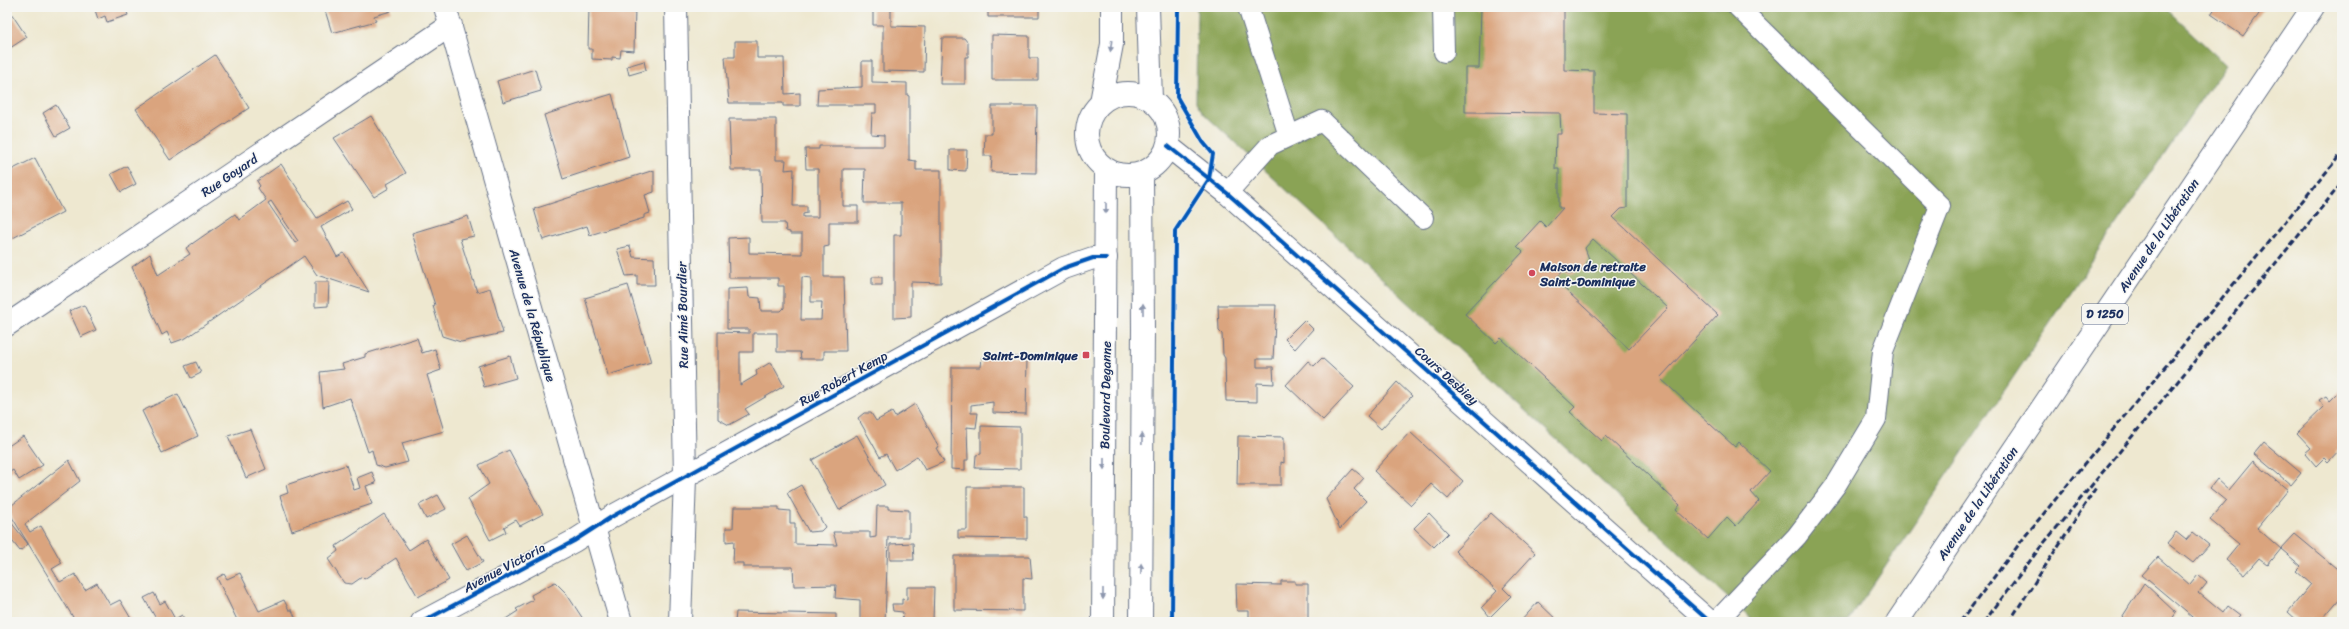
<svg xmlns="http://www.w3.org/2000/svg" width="2349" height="629" viewBox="0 0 2349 629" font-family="Sriracha,sans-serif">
  <rect width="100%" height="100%" fill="#f6f6f2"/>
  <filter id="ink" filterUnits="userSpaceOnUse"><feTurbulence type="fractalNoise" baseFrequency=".025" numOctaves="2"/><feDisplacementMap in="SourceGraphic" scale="8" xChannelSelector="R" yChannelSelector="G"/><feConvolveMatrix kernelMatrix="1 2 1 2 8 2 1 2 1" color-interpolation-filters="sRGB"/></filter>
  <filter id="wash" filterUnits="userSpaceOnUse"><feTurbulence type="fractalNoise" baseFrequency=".012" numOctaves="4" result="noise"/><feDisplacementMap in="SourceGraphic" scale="16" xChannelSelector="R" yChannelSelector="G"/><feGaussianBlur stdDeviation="0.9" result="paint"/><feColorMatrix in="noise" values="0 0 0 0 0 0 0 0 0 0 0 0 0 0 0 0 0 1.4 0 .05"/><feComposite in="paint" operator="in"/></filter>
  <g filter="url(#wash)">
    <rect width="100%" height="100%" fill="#eee8d0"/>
    <path fill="#8aa354" stroke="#526959" d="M1197,7H2164L2225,64L1848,622H1754L1203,113L1196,102Z"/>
    <g id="blocks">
      <path fill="#daa47e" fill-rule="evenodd" d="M7,7L27,37L7,50Z
        M94,7H125L128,15L107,22L105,16L98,19Z
        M324,7H390L391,11L374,16L376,21L332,33Z
        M589,7H635L634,51L621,50L620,58L612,57V60L592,59V49H588Z
        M873,7H891V26L925,27L924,72L883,71V25H873Z
        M988,7H1039V17H988Z
        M1477,7H1564V70L1594,71V113L1627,114V208L1621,209L1613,217L1718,315L1660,378L1735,447L1739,442L1770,471L1751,492L1759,501L1736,526L1727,517L1708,539L1676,510L1680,505L1606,436L1602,441L1570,412L1575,407L1501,338L1496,343L1465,314L1523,252L1517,246L1540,221L1546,227L1563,208H1559V169H1555L1556,134H1561L1560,113L1465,112V68H1479L1481,10H1477ZM1593,239L1668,308L1629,349L1555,280L1563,271L1571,274L1584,269L1589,259L1585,248Z
        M2216,7H2264L2243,36L2211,14Z
        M992,35L1029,36V58H1038V80H992Z
        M942,38H964L968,43V57H965V84H940Z
        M735,41H757V58H784L785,94L800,93V106H783V103H729L725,57H735Z
        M215,55L249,108L170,160L136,109Z
        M644,61L646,70L629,75L627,66Z
        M862,61H872V82L907,83V95L909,96V160L916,161V170H941V283L911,282V317L894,318V235H901V203H864L865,169H843V206H858V222H829V246L824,247V277H844L846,351H824V359H801L800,352H777V333H753V352H740V385L757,375L756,371L771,362L784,386L745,409L749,414L729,425L718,419V332L749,333V329H727V289L748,288L749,297L760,298L761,311H781L784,308V286H778V278H729L728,238L749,237V253L802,254V234H790V232L786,231L785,223H762L761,170H731L729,119H776V160H786L785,170L794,169L793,206H807V213L803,214V217H818V169H806L805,149H819V146H884V135L871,134L872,113H876V105H817L818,89L862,87ZM802,277L811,278V302H822L821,320H801Z
        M535,69L541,91L503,102L497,81Z
        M612,94L629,157L563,179L544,115Z
        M56,105L70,128L56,136L43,113Z
        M992,106H1037L1036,173L991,172L992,156H984L985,134H992Z
        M371,116L406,173L387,184L389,188L374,197L334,138Z
        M950,150H967L966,171L950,170Z
        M35,158L63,212L7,241V172Z
        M281,164L317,218L347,201L352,209L321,227L337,257L344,253L369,292L317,275L304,256L186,338L172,343L167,332L162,335L132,267L150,254L158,275L190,254L186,248L235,214L239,220L266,200L258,188L260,186L257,181ZM271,201L298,241L295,243L268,203Z
        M127,166L136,184L121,192L111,174Z
        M654,170V192L645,195L650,213L644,215V218L590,235L587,226L543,240L534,209Z
        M468,216L474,236L460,239L477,292L490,288L503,333L461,342L442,336L433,306L435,305L412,233Z
        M630,246L633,257L654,258L655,285H637V275L626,276L617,249Z
        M872,277H882V285H872Z
        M315,282H329L328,306L315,307Z
        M628,285L651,362L608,375L585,298Z
        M84,305L96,330L81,337L69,311Z
        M1218,305H1276L1273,359H1257V367H1273L1274,384L1257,383V402L1226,401L1225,358L1223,355L1222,334L1219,331Z
        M1304,320L1313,329L1295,349L1285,339Z
        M417,338L422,353L435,349L441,370L427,375L444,431L402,443L408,462L385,468L376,465L372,450L368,452L350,398L323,407L320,372L344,369L342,364L365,357V354Z
        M510,356L516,378L484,387L478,366Z
        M982,357H1027L1026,414L993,413V402L971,405V413H978L976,428L967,427L968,460H965V470L951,469L952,367H981Z
        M1322,358L1354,387L1323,420L1286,385L1308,361L1314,366Z
        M196,362L201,373L191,378L185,366Z
        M1397,382L1412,396L1381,429L1367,416Z
        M2342,389V447L2328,462L2324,458L2316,466L2305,453L2311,448L2297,433L2324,407L2319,400L2326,396L2330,401Z
        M178,394L198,436L162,453L142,411Z
        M915,404L939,447L936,448L944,462L925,470L917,456L895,470L886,454L880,457L858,418L864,413H871L876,421L892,412L895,417Z
        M981,426L1020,427V469L975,468L976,455L981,454Z
        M250,429L266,469L246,478L228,436Z
        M1410,432L1463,481L1448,499L1431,484L1411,505L1374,471Z
        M857,435L885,485L839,510L812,460Z
        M23,436L43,465L19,480L13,470L7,474V447Z
        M1238,436L1284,437V463L1281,462V485H1237Z
        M2264,442L2301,473L2291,485L2254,454Z
        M509,450L543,514L520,526L516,520L504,527L506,532L490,540L468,499L489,484L479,465Z
        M69,460L80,481L25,524L30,532L41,526L62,563L52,569L60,582L75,574L85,590L97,583L110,605L120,600L133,622H87L86,620L76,622L7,509Z
        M2253,461L2288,490L2257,528L2281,549L2268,565L2259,558L2244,575L2226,560L2239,544L2210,520L2226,501L2210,488L2217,479L2229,490Z
        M346,465L354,490L360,488L357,478L372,472L376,483L366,486L372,504L292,531L280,496L288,493L286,485Z
        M1353,469L1364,478L1354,489L1366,501L1340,529L1326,499Z
        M801,485L825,527L821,531L809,532L787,493Z
        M967,487H1024V517H1027V539L958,538V530H967Z
        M438,495L446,509L426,519L419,505Z
        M877,506H888V509L909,510V537H888L885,622H860V600L835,598L836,585L794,586L793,567H743V563H733L734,541L726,542V528H733L734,507H779V510L790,511V523H795V544L837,545L833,532H870V538L876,537Z
        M1429,513L1448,533L1434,547L1414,528Z
        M1491,513L1535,553L1503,588L1511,596L1490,617L1482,607L1497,591L1455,551Z
        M384,514L409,550L426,539L449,580L418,597L396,558L364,579L362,577L352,584L344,583L328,559L338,551L336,546Z
        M7,517L28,544L20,551L9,537L7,539Z
        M2176,532L2186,540L2193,532L2209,545L2193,563L2167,543Z
        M2295,534L2342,573V600L2340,598L2320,622H2315L2311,618L2308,622H2299L2288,612L2311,584L2296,571L2301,566L2281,549Z
        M467,535L483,562L466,571L451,544Z
        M913,543L914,560H890V544Z
        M954,556H1030L1032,579L1023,578V611L954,610Z
        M2158,557L2190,585L2198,575L2207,583L2199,593L2223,613L2228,606L2240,615L2234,622H2198L2142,575Z
        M240,573L259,611L284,600L289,610H292L297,622H238L217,578L224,574L227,579Z
        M1281,581H1295V584H1308V622H1249V611H1237L1236,584L1281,585Z
        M555,582L566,593L585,622H501L518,611L516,609L533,600L531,595Z
        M2144,583L2176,613L2170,622H2119Z
        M907,587H934L933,621L902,622L903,612L893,611L892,604H902V599L907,600Z
        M154,593L160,604L165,601L175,619L182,615L186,622H158L144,598Z
        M1538,602L1559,622H1520Z
        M736,612L836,614V622H735Z"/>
    </g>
  </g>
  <g filter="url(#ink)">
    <use href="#blocks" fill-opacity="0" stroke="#657086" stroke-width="1"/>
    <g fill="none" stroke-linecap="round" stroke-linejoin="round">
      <defs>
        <path id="lane" d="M1248,7L1289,136
          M1443,7L1444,52
          M1227,193L1270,145L1322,121L1423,218
          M1716,622L1797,536L1836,485L1876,419L1883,351L1940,206L1738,7"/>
        <path id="street" d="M445,7L621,622
          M676,7L685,477L680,622
          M7,325L451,25
          M422,622L574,541L613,516L1064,268L1093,258H1106"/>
        <path id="secondary" d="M1148,7L1151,100
          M1087 134a41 41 0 1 1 82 0a41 41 0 1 1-82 0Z
          M1101,102L1112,44V7
          M1168,146L1227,193L1710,622
          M1103,622L1106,169
          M1141,622L1143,329L1142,173"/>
        <path id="primary" d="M1897,622L2313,7"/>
      </defs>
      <use href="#lane" stroke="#657086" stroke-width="22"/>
      <use href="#street" stroke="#657086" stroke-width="24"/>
      <use href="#secondary" stroke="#657086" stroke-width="24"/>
      <use href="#primary" stroke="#657086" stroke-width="24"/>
      <use href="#lane" stroke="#fff" stroke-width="20"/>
      <use href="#street" stroke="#fff" stroke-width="22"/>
      <use href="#secondary" stroke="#fff" stroke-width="22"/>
      <use href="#primary" stroke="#fff" stroke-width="22"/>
      <path stroke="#1b2f5e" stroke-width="3" stroke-dasharray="6 3" stroke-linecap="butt" d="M1960,622L2026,535L2342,153
        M1984,622L2039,549L2342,183
        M2009,622L2097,486"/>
      <defs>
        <path id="cycleway" d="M1168,146L1227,193L1710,622
          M422,622L574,541L613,516L1064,268L1093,258H1106
          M1172,622L1175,231L1209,179L1213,154L1203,142L1177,97L1178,7"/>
      </defs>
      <use href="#cycleway" stroke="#f6f6f2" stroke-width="6"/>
      <use href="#cycleway" stroke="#0057b8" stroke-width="4"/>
    </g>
    <defs><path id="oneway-solid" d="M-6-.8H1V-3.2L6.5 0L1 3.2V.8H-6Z"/></defs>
    <g fill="#8d97ae">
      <use href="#oneway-solid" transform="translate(1111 46) rotate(97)"/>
      <use href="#oneway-solid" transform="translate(1106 208) rotate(90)"/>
      <use href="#oneway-solid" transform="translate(1143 309) rotate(-90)"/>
      <use href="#oneway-solid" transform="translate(1142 439) rotate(-89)"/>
      <use href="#oneway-solid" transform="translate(1104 464) rotate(90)"/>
      <use href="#oneway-solid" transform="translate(1141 569) rotate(-89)"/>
      <use href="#oneway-solid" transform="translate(1103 594) rotate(90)"/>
    </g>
  </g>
  <g fill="#d1495b" stroke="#f6f6f2" stroke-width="1.5">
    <circle cx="1532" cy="273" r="4"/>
    <rect x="1082" y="351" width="8" height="8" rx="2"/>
  </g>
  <g text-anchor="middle" stroke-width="3" stroke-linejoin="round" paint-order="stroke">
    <rect fill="#f6f6f2" stroke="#5d6b8a" stroke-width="1" x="2082" y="304" width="46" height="20" rx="3"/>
    <g font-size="12" font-weight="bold" fill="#1b2f5e">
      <text x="2105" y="318">D 1250</text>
    </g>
    <g font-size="13" fill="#1b2f5e" stroke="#f6f6f2">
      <text transform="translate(229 175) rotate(-34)" y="5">Rue Goyard</text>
      <text transform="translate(2158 235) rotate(-56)" y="5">Avenue de la Libération</text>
      <text transform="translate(533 315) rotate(74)" y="5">Avenue de la République</text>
      <text transform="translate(682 315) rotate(-91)" y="5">Rue Aimé Bourdier</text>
      <text transform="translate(1447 375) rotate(42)" y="5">Cours Desbiey</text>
      <text transform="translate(843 378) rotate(-29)" y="5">Rue Robert Kemp</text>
      <text transform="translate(1105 395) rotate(-89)" y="5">Boulevard Deganne</text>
      <text transform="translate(1977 503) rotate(-56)" y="5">Avenue de la Libération</text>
      <text transform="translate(504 567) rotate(-28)" y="5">Avenue Victoria</text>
    </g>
    <g font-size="13" font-weight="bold" fill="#1b2f5e" stroke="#f6f6f2" text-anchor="start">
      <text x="1540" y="271">Maison de retraite<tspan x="1540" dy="15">Saint-Dominique</tspan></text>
      <text x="1078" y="360" text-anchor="end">Saint-Dominique</text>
    </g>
  </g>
  <rect width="2349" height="629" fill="none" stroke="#f6f6f2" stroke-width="24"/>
</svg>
